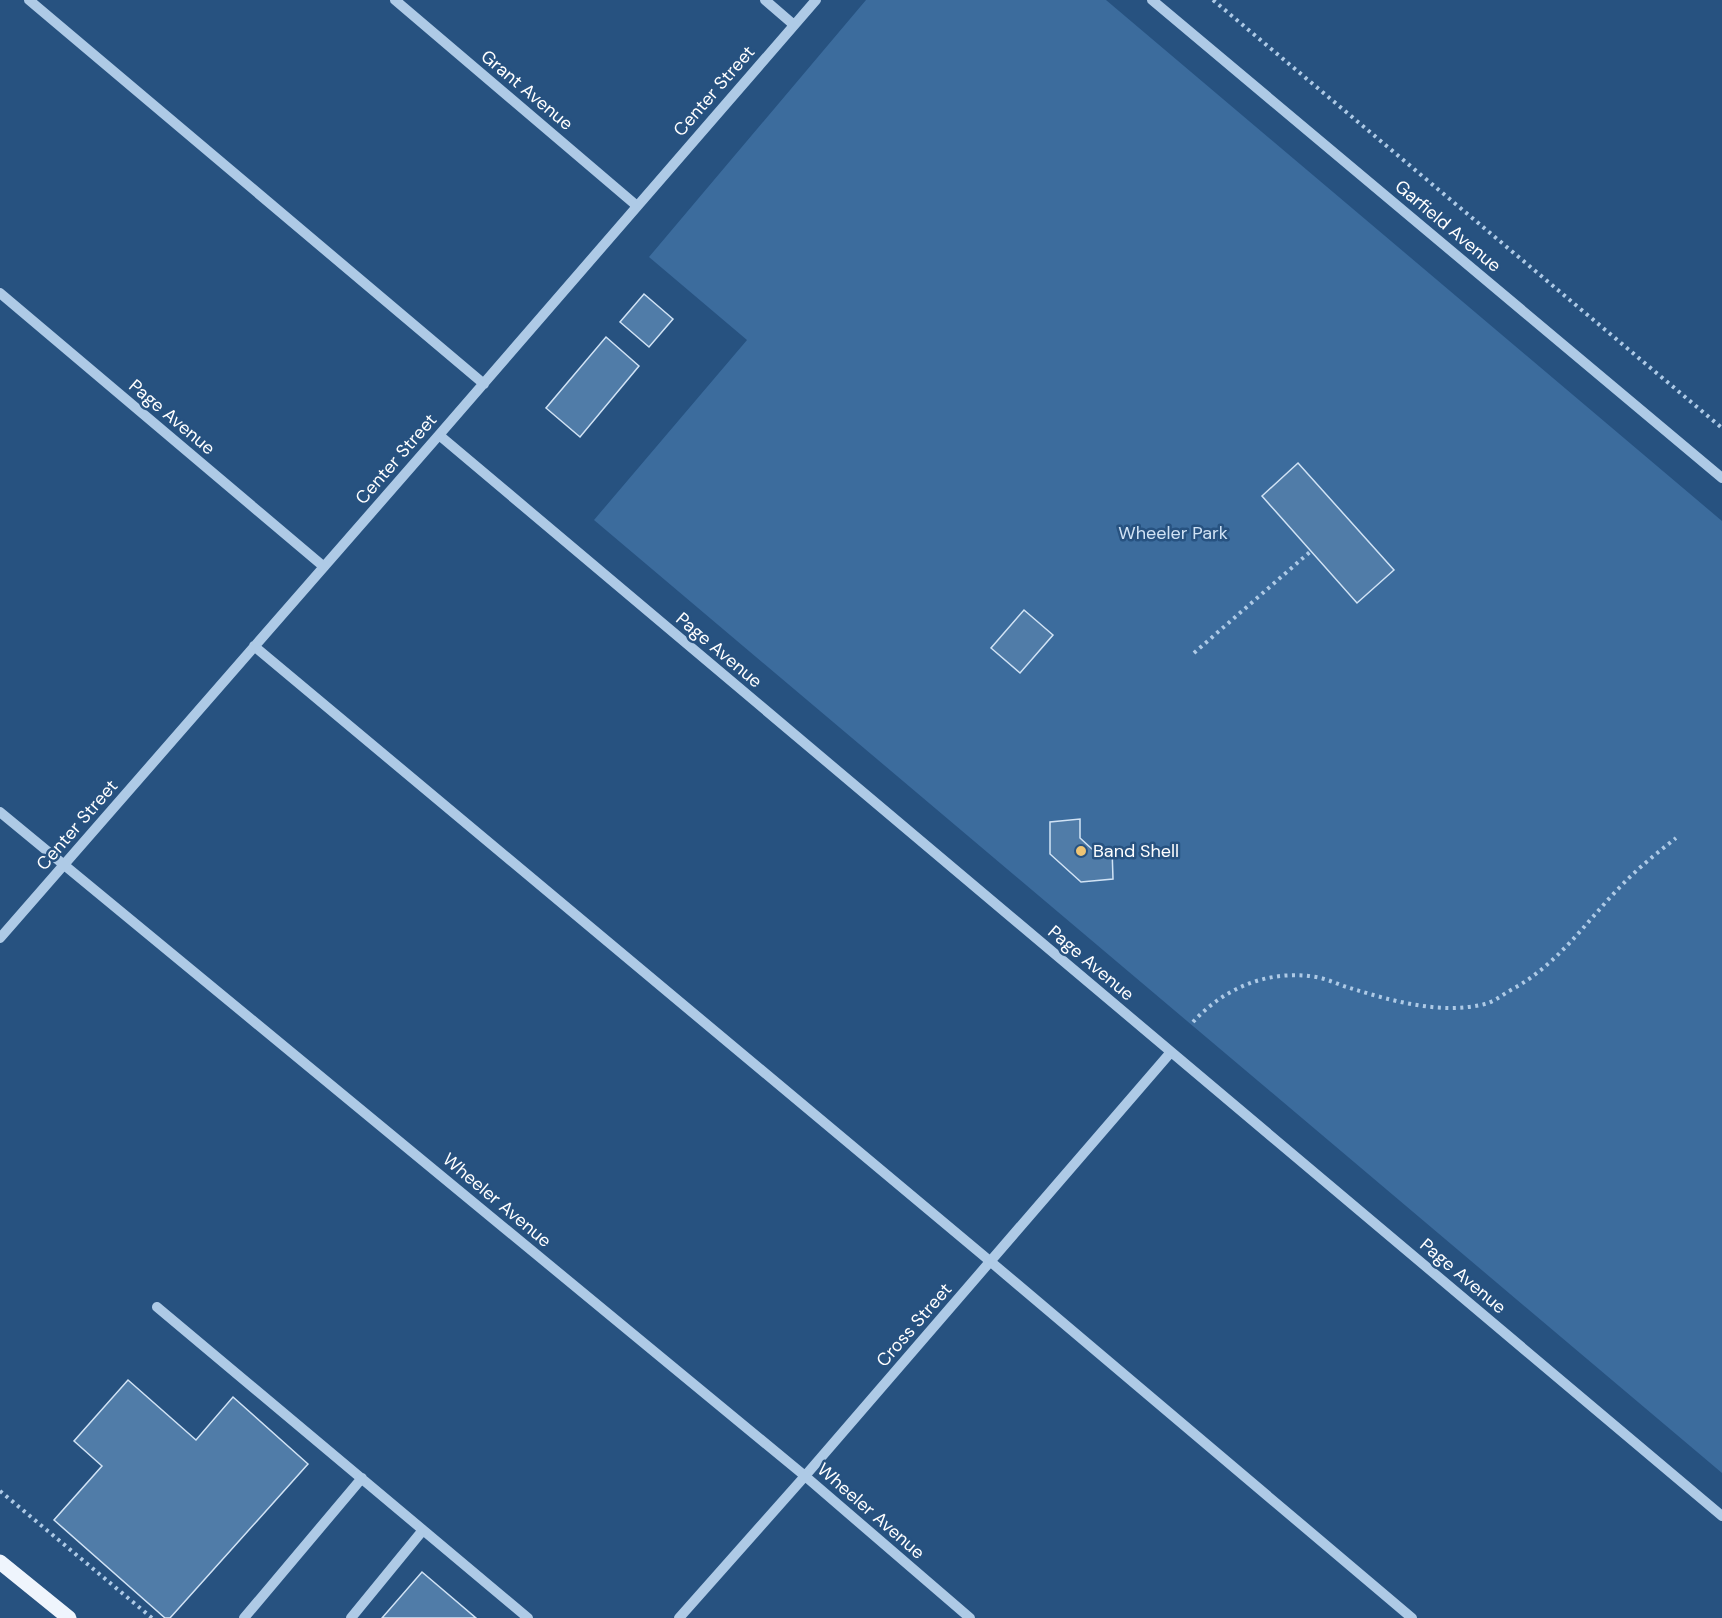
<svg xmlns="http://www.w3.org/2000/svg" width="1722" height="1618" viewBox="0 0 1722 1618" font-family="'DM Sans',sans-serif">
  <rect width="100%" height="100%" fill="#275280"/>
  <path fill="#3c6c9d" d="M866,0H1106L1722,521V1473L594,520L747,340L649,257Z"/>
  <path fill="#507ca8" stroke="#d1e3f5" stroke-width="1.5" d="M644,294L673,319L649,347L620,322Z
    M606,337L639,366L580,437L546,408Z
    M1298,463L1394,570L1357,603L1262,496Z
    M1024,610L1053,635L1020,673L991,648Z
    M1080,819V838L1092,849L1112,848L1113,879L1081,882L1050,854V822Z
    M128,1380L196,1440L233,1397L308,1464L170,1618H165L54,1520L102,1466L74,1441Z
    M422,1572L476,1618H382Z"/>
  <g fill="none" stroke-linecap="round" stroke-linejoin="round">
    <path stroke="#aecae6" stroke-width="4" stroke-dasharray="3 4.5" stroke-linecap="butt" d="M1213,0L1722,428
      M1194,653L1311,551
      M1193,1022C1224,988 1269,969 1316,977C1328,979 1339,985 1350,988C1392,1001 1441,1015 1485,1004C1493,1002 1501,996 1509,991C1557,966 1584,924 1621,886C1638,868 1657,853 1676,838
      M0,1491L152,1618"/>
    <path stroke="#aecae6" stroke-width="10" d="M29,0L484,384
      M395,0L637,206
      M765,0L794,25
      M1152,0L1722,478
      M0,293L323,566
      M439,435L1722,1516
      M254,646L991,1262L1412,1618
      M0,812L805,1476L970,1618
      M0,938L439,435L816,0
      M157,1307L528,1618
      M244,1618L362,1478
      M351,1618L423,1530
      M679,1618L805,1476L1171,1052"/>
    <path stroke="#eff5fd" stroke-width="15" d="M0,1562L69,1618"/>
  </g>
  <circle fill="#eec474" stroke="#275280" stroke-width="2" cx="1081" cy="851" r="6"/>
  <g text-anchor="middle" stroke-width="5" stroke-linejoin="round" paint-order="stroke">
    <g font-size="18" fill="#fff" stroke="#275280">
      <text transform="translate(527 90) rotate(40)" y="6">Grant Avenue</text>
      <text transform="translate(714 91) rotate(-49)" y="6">Center Street</text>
      <text transform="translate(1448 226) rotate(40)" y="6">Garfield Avenue</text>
      <text transform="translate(172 417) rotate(40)" y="6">Page Avenue</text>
      <text transform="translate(396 459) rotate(-49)" y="6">Center Street</text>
      <text transform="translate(719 650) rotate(40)" y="6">Page Avenue</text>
      <text transform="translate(77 825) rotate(-49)" y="6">Center Street</text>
      <text transform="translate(1091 963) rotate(40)" y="6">Page Avenue</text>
      <text transform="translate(497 1200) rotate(40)" y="6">Wheeler Avenue</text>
      <text transform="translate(1463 1276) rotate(40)" y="6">Page Avenue</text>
      <text transform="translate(914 1325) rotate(-49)" y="6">Cross Street</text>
      <text transform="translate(871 1511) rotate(41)" y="6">Wheeler Avenue</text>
    </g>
    <g font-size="18" fill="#d1e3f5" stroke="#275280">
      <text x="1173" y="539">Wheeler Park</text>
    </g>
    <g font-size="18" fill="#fff" stroke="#275280" text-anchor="start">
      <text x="1093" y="857">Band Shell</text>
    </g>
  </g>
</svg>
